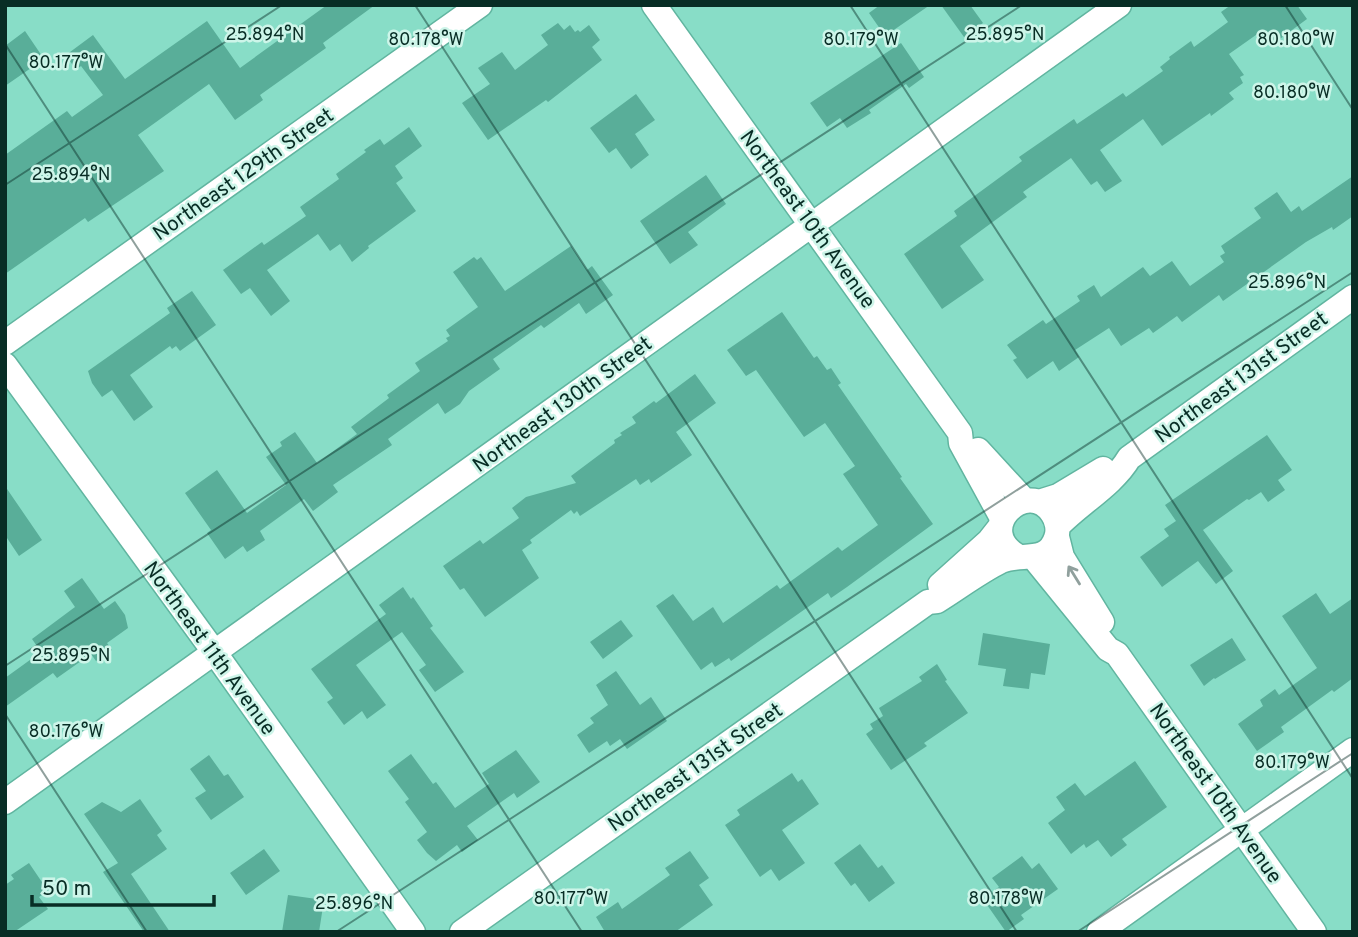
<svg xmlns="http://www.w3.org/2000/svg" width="1358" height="937" viewBox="0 0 1358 937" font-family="Overpass,sans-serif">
  <rect width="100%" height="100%" fill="#88ddc7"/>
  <path fill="#59ae99" d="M327,5H375L323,43L326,48L260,95L263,100L235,120L209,84L138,135L164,171L88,222L85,218L5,274V155L67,111L72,117L103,95L81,66L76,70L66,55L93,35L125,79L207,21L240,68Z
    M880,5H930L885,36L869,13Z
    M941,5H970L983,23L964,37Z
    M1231,5H1297L1307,19L1273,44L1263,30L1229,54L1244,75L1240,77L1243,83L1229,93L1234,99L1211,116L1210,113L1162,146L1143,119L1100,150L1122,181L1105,192L1097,181L1091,185L1071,158L1023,192L1027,197L960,246L984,280L942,309L904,254L957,216L954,211L1022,161L1019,157L1074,119L1077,124L1123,93L1126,97L1163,71L1160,67L1170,59L1169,57L1191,41L1194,47L1228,22L1221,12Z
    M558,23L564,30L570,25L575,32L578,30L580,32L589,25L600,40L592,47L602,60L548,102L546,100L488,140L462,103L490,84L478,68L502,52L515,70L548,45L541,35Z
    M25,31L44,59L5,86V46Z
    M901,43L924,77L909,88L906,84L869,110L871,113L847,128L840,118L827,127L810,103Z
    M636,94L655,120L635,134L649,155L631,169L616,148L609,153L590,128Z
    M409,127L422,146L395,166L403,178L396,183L416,211L368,246L369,248L352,262L340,244L330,251L318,234L267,270L290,301L271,316L250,288L241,294L223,270L262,242L264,245L306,216L300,207L339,179L336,174L366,152L364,150L380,139L384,145Z
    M706,175L726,204L688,232L698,245L670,264L640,221Z
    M1353,176V216L1333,230L1332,227L1306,242L1223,301L1219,295L1182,322L1177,316L1153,333L1149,328L1121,346L1109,328L1075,350L1079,357L1059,371L1053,361L1027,379L1013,360L1017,358L1007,345L1043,320L1046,324L1080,301L1077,296L1094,285L1101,297L1143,267L1150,276L1172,261L1190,286L1224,262L1220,256L1225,253L1221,246L1261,218L1254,208L1277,192L1291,212L1299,206L1302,211Z
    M571,246L587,270L592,266L613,295L586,314L579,303L544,328L541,325L493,359L500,369L469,391L460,404L445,414L438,403L388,439L392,445L333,485L338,492L313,511L304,499L260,531L265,540L247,552L243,546L225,559L207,533L211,530L185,493L217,470L247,513L286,485L266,457L282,446L280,442L295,432L317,463L357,434L351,427L389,398L387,395L420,371L415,363L448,341L446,338L450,336L446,330L478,307L453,272L474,257L477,260L481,257L505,291Z
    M192,291L216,325L180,351L176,346L172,349L170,346L130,375L153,407L134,421L112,390L102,397L92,383L88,371L170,313L167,308Z
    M782,312L814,358L817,356L827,370L831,368L841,383L838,385L902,477L900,478L933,524L847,587L831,598L828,593L731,661L729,658L715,667L712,662L701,670L656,606L673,594L693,621L713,607L723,623L777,585L780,589L838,547L842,551L878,525L843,474L855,466L825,423L804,437L756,370L746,376L727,350Z
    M695,374L716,403L676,432L692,455L651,483L649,479L640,485L636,479L580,516L577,511L574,514L571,510L530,540L532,543L522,550L539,578L485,617L464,588L460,590L443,566L480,540L483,544L519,518L512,508L526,497L576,483L571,476L615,443L614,440L622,435L620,433L636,423L632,417L654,401L656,403Z
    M1267,435L1292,470L1278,480L1285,490L1268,502L1261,492L1249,500L1247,499L1203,530L1233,571L1216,584L1198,561L1162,587L1140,557L1169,536L1164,529L1176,521L1165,505Z
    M5,486L42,540L19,556L5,535Z
    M82,578L104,609L115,601L125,615L128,628L107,643L112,650L96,661L91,654L57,678L53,673L5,707V678L41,652L32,639L75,607L64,591Z
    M403,587L411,599L413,597L433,626L430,628L464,672L435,692L419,670L426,665L402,632L356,665L386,705L367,719L362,711L344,725L327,702L333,698L311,669L386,614L379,605Z
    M1316,593L1330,614L1353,598V678L1334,692L1332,690L1281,727L1284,732L1257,751L1238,724L1263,706L1260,700L1275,689L1279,695L1317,668L1282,616Z
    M621,620L633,636L603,659L590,642Z
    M983,633L1050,644L1045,675L1031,673L1029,689L1003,686L1006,669L978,665Z
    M1232,638L1246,660L1215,679L1214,678L1204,686L1190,665Z
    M937,664L947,680L945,681L968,713L924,743L927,746L891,770L866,734L873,729L870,724L883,716L879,708L922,681L919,677Z
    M616,671L640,705L651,697L667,721L627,749L620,739L610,746L607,741L589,753L577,735L594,723L590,718L608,705L596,685Z
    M516,750L540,782L517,798L514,793L467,826L478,840L462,852L457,845L436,861L427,853L417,840L427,832L405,802L409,799L388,771L411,754L433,784L436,782L455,808L489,784L482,773Z
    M209,755L224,776L228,774L244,797L211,820L195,798L206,791L190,769Z
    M1135,761L1167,807L1122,839L1127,845L1111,857L1098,840L1086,848L1084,844L1071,854L1048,823L1065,810L1056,797L1075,783L1085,796Z
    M792,773L798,782L802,779L819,804L782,830L805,863L779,881L771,869L760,877L725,825L740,815L737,810Z
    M140,799L162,831L157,835L167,849L131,874L170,932H144L103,872L118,863L84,814L102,802L121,812Z
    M860,844L878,868L882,865L895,883L869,902L855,883L851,886L834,863Z
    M264,849L280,871L246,895L230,873Z
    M690,851L709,878L699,885L713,905L675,932H605L596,917L618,902L622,909L670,875L665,868Z
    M1022,856L1032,869L1039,863L1058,889L1021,915L1024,919L1006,932L985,902L995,894L993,891L999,887L992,878Z
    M29,863L48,891L39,897L48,909L14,932H5V885L14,879L11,875Z
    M288,895L324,900L319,932H282Z"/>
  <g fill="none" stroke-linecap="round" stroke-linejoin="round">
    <defs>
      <path id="minor" d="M654,5L960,433L961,443L1002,518
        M5,343L480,5
        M5,365L215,653L413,932
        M978,450L1025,501
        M1039,502L1058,496L1103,469
        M1058,526C1080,503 1113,485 1129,458L1353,297
        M1057,537L1062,557L1102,622
        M1034,558L1108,649L1117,654L1314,932
        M940,585L989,541L1000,527
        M5,802L1119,5
        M462,932L928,602L937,601C958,588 979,572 1001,561C1021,552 1047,565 1056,538C1059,530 1057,520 1052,513C1027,476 971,530 1019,557
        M1099,932L1353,750"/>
    </defs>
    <use href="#minor" stroke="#61b5a0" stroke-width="27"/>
    <use href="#minor" stroke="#fff" stroke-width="24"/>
  </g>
  <defs><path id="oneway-shaft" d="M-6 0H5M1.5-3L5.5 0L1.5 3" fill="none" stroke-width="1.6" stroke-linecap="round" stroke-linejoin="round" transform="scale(1.75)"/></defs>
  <use stroke="#90a09d" href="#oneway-shaft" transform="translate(1074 575) rotate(-122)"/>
  <path fill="none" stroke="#082d25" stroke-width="2" stroke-opacity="0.45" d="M415,5L1017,932M850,5L1353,779M1285,5L1353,110M5,44L582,932M5,185L282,5M5,666L1022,5M5,714L147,932M336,932L1353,272M1077,932L1353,753"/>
  <g text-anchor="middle" stroke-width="5" stroke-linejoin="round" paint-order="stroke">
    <g font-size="21" fill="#082d25" stroke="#cdf5e9">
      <text transform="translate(243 174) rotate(-35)" y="7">Northeast 129th Street</text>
      <text transform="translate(808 219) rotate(54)" y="7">Northeast 10th Avenue</text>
      <text transform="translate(1241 377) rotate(-36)" y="7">Northeast 131st Street</text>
      <text transform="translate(562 404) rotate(-36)" y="7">Northeast 130th Street</text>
      <text transform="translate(210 648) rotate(54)" y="7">Northeast 11th Avenue</text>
      <text transform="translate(695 767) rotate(-35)" y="7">Northeast 131st Street</text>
      <text transform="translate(1216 793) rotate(55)" y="7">Northeast 10th Avenue</text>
    </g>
  </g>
  <g font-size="18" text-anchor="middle" fill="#082d25" stroke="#cdf5e9" stroke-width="5" stroke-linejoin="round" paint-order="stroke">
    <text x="265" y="40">25.894°N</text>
    <text x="1005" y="40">25.895°N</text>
    <text x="861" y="45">80.179°W</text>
    <text x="1296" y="45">80.180°W</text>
    <text x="426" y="45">80.178°W</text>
    <text x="66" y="68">80.177°W</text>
    <text x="1292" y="98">80.180°W</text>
    <text x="71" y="180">25.894°N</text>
    <text x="1287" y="288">25.896°N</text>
    <text x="71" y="661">25.895°N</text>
    <text x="66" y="737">80.176°W</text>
    <text x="1292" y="768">80.179°W</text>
    <text x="571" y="904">80.177°W</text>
    <text x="1006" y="904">80.178°W</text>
    <text x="354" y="909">25.896°N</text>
  </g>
  <rect width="1358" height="937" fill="none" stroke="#082d25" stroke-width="14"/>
  <path d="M32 895v10h182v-10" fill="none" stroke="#082d25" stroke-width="3.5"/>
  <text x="42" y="895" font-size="21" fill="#082d25" stroke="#cdf5e9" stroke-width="5" paint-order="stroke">50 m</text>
</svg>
